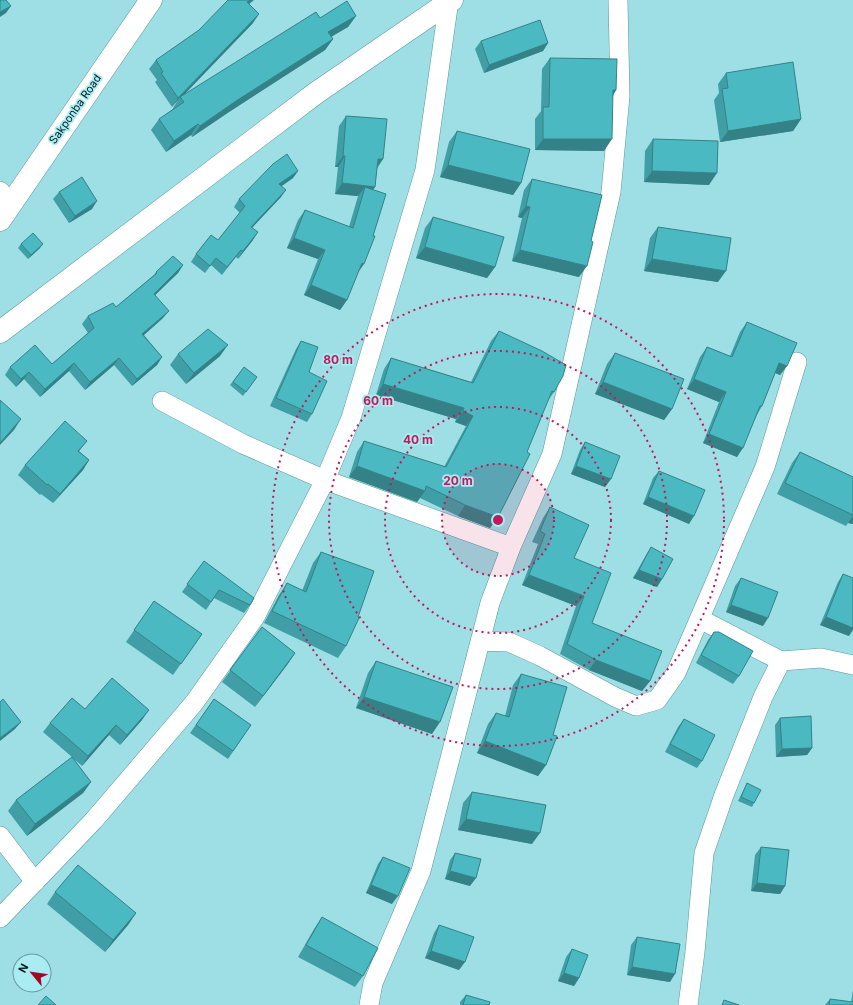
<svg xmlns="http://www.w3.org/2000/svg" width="853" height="1005" viewBox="0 0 853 1005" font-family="Inter,sans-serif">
  <rect width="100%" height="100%" fill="#9ddfe4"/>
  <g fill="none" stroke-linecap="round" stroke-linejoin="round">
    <defs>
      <path id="street" d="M0,191L10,205
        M162,401L243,444L325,480L511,547
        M700,619L781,661
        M480,641L509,642L540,656L615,697L636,706L657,700L676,673L765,467L797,362
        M0,836L35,882
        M0,918L94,820L194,703L255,617L325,480L351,418L425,170L449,0
        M369,1005L373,983L421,871L490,603L511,547L552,454L611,192L620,96L618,0
        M688,1005L695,952L704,853L724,795L763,697L781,661L821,658L853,665"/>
      <path id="secondary" d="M0,220L151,0"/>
      <path id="highway" d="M0,332L316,93L452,0"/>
    </defs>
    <use href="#street" stroke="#58999e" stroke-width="20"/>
    <use href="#secondary" stroke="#58999e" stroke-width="23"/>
    <use href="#highway" stroke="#58999e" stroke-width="23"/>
    <use href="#street" stroke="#fff" stroke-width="19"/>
    <use href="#secondary" stroke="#fff" stroke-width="22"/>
    <use href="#highway" stroke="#fff" stroke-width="22"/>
  </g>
  <path fill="#409fa6" d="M249,4L253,23L182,96L320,18L356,16L348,27L331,36L333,39L325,50L229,112L192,137L191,135L166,152L151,130L159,119L173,109V108L178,100L172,107L155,82L157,80L149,69L156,60Z
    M481,41L548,43L543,51L484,73L475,49Z
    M550,58L616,90L613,96L604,151L535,150V119L541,111L542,69Z
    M726,73L801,119L793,131L720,142L714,100L719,93L718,84Z
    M346,116L377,168L375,187L373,190L357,274L347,300L340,310L304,295L318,259L287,248L298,220L305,210L349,227L358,196L335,194L338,167H335L339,126Z
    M457,131L521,183L513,195L440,177L449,142Z
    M653,139L709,185L644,182L645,151Z
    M298,171L293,178L282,186L281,197L252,228L253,240L238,259L236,257L222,275L211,265L205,273L191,262L196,254L218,240L240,213L234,207L239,199Z
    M532,179L579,277L512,261L522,218L518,217L524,190Z
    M59,192L92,209L69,223L53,199Z
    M433,217L495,267L487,278L416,258L425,228Z
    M658,227L718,282L644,271L650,238Z
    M21,244L40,248L28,259L18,248Z
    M183,265L178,273L155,295L163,318L144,335L162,357L157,365L132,386L114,365L85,390L69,371L40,397L24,379L16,387L5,375L10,367L52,364L88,333L82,324L88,316L116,307L154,275L156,272Z
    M747,322L787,366L780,375L775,373L762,406L758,413L737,457L703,443L719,402L687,389L700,357L707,347L730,356L740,332Z
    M499,331L554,392L547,402L498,517L490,528L458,516L420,498L417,502L349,477L357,452L364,441L444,467L466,426L455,422L456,419L376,395L384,369L391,358L471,382L491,341Z
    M301,341L309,372L312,414L307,422L270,406L296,349Z
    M615,353L672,409L664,420L595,394L607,364Z
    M178,354L220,356L186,384L170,365Z
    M244,367L257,377L243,396L230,385Z
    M585,442L611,479L605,487L571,474L580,450Z
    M79,451L89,460L83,470L53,503L41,494L40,495L18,475L25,465Z
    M800,452L853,477V524L848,523L846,526L777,494L792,463Z
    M659,471L689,524L643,504L653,478Z
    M550,507L574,558L592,623L650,681L642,691L589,670L560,654L576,606L522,585L538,544L532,542L543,518Z
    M651,547L662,579L657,587L633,578L646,555Z
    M321,552L346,646L338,658L264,623L279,595L287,583L302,591L313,563Z
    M204,561L250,605L244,613L214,598L206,610L182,592Z
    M843,574L849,636L820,625L838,582Z
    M741,578L763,626L726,612L735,586Z
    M154,601L202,634L173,675L126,642Z
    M262,627L295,653L287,665L255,707L222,682Z
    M714,632L739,676L733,684L696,663L708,640Z
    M376,661L432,734L356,708L368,673Z
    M521,674L553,735L546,765L538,776L477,753L488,724L496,713L505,716L513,685Z
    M214,699L251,725L228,759L190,733Z
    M85,709L142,720L120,745L109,735L82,766L74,759L91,782L83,793L27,836L8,811L16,800L72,757L43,732L50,723Z
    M780,718L812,748L807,755L776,757L775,725Z
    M684,719L702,761L697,768L665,752L678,727Z
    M747,783L754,803L752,807L738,801Z
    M472,792L532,844L458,830L463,803Z
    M761,847L785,886L780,894L751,891L755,855Z
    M455,853L470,886L445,879L450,860Z
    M383,857L392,904L366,893L378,864Z
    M55,892L136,913L128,925L105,952L47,904Z
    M322,917L363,976L355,987L298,957L314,929Z
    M439,925L459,970L425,958L434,933Z
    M637,937L670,982L627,975L631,945Z
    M572,949L579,978L574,986L558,981L566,957Z
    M853,990V1005H825L830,999L851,1002Z
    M466,995L489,1005H460V1002Z"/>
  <path fill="#348287" d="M250,0H254L241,11L247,2Z
    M11,6L6,13L0,17V12Z
    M259,14L253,23L181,98L180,97L172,107L178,98Z
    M356,16L348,27L321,43L328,32Z
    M333,39L325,50L229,112L192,137L200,126L236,101Z
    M548,43L543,51L484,73L489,65Z
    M613,90H616L608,102Z
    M801,119L793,131L720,142L728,131Z
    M198,124L191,135L166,152L174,141Z
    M543,139H612L604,151L535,150Z
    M343,156H345L338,167H335Z
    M378,159H383L376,170Z
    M448,165L521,183L513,195L440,177Z
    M298,171L293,178L274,191L279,184Z
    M652,171L717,173L709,185L644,182Z
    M342,183L375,187L367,197L365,187L358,196L335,194Z
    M286,190L281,197L246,234L251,227Z
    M97,201L92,209L69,223L75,216Z
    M526,206L530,207L522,218L518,217Z
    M258,232L253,240L238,259L243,251Z
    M294,238L325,250L318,259L287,248Z
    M43,244L40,248L28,259L31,255Z
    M425,247L495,267L487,278L416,258Z
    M520,250L587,266L579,277L512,261Z
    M652,259L726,271L718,282L644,271Z
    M362,263L364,264L357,274Z
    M183,265L178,273L149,301L154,294Z
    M311,285L347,300L340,310L304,295Z
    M169,311L163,318L137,341L142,334Z
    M228,345L220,356L186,384L194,373Z
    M162,357L157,365L132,386L137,379Z
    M119,358L114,365L85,390L90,382Z
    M74,363L69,371L40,397L45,389Z
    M779,363L787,366L780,375L773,372Z
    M29,372L24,379L16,387L21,379Z
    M694,379L726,392L719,402L687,389Z
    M603,382L672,409L664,420L595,394Z
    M383,384L464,408L456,419L376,395Z
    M463,411L473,416L466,426L455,422Z
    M21,419L14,430L0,445V443Z
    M709,434L743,448L737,457L703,443Z
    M87,441L80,450L71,460L78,451Z
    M89,460L83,470L53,503L60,494Z
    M357,466L425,491L417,502L349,477Z
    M576,466L611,479L605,487L571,474Z
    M648,497L694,516L689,524L643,504Z
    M465,505L498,517L490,528L458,516Z
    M853,516V524L848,523Z
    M639,570L662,579L657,587L633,578Z
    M529,575L584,596L576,606L522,585Z
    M731,605L768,618L763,626L726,612Z
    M826,617L853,628V630L849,636L820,625Z
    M295,653L287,665L255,707L263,696Z
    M596,660L650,681L642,691L589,670Z
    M364,697L440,722L432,734L356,708Z
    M149,710L142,720L120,745L127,735Z
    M21,722L15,729L0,741V738Z
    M116,725L109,735L82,766L88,756Z
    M485,741L546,765L538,776L477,753Z
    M812,748L807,755L776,757L782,749Z
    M91,782L83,793L27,836L35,824Z
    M466,819L540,833L532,844L458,830Z
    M450,871L476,878L470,886L445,879Z
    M757,883L785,886L780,894L751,891Z
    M371,885L398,896L392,904L366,893Z
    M136,913L128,925L105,952L113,940Z
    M431,951L465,962L459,970L425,958Z
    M632,967L675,974L670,982L627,975Z
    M564,973L579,978L574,986L558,981Z"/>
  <path fill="#4bb9c1" stroke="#348287" d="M0,0H6L11,6L0,12Z
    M228,0H250L247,2L259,14L178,98L161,73L163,72L156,60L199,30Z
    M347,1L356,16L328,32L333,39L236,101L200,126L198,124L174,141L159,119L184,102L180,97L316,12L320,18Z
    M540,20L548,43L489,65L481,41Z
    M550,58L617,59L616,90H613L612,139H543V107H549Z
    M793,62L801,119L728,131L722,89L728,88L726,73Z
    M346,116L387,119L383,159H378L375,187L342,183L345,156H343Z
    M457,131L530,149L521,183L448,165Z
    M653,139L718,141L717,173L652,171Z
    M287,154L298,171L279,184L286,190L251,227L258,232L243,251L241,250L227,267L216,258L210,266L196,254L211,235L218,240L245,206L239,199L273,164Z
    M82,177L97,201L75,216L59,192Z
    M532,179L602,195L591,241L593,242L587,266L520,250L530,207L526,206Z
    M365,187L386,194L373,236H375L364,264L362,263L347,300L311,285L325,250L294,238L305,210L353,228Z
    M433,217L504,237L495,267L425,247Z
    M658,227L731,238L726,271L652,259Z
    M33,233L43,244L31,255L21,244Z
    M173,256L183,265L154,294L169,311L142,334L162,357L137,379L119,358L90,382L74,363L45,389L29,372L21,379L10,367L35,345L52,364L94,328L88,316L113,303L116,307L157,273L156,272Z
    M747,322L797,343L787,366L779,363L762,406H760L743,448L709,434L726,392L694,379L707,347L732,357Z
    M208,329L228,345L194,373L178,354Z
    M499,331L542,351L566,365L563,376L554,392L552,391L527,452L530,454L498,517L465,505L426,486L425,491L357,466L364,441L446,467L473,416L463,411L464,408L383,384L391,358L473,383Z
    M301,341L318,347L309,372L327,381L312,414L276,398Z
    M615,353L684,379L672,409L603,382Z
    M244,367L257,377L246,392L233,382Z
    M0,400L21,419L0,443Z
    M65,421L87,441L78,451L89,460L60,494L48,484L47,485L25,465Z
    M585,442L620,456L611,479L576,466Z
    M800,452L853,477V515L785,483Z
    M659,471L705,490L694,516L648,497Z
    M550,507L589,525L574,558L611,573L592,623L662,651L650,681L596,660L567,644L584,596L529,575L545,534L540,531Z
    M651,547L673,559L662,579L639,570Z
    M321,552L374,571L358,617L359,618L346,646L272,611L287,583L306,592Z
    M204,561L254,598L250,605L219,590L211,602L187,584Z
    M843,574L853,578V628L826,617Z
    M741,578L778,592L768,618L731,605Z
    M154,601L202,634L181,664L134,630Z
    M262,627L295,653L263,696L230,670Z
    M714,632H719L753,651L739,676L701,655Z
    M376,661L453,687L440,722L364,697Z
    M521,674L567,687L553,735L557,736L546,765L485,741L496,713L509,717Z
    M112,678L149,710L127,735L116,725L88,756L50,723L72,698L85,709Z
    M3,699L21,722L0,738V702Z
    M214,699L251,725L233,751L196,725Z
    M811,716L812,748L782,749L780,718Z
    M684,719L715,735L702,761L670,744Z
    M72,757L91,782L35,824L16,800Z
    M747,783L761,790L754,803L741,797Z
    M472,792L546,805L540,833L466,819Z
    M761,847L789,850L785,886L757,883Z
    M455,853L481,859L476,878L450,871Z
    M383,857L410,868L398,896L371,885Z
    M78,865L136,913L113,940L55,892Z
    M322,917L378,948L363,976L306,945Z
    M439,925L474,937L465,962L431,951Z
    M637,937L680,944L675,974L632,967Z
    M572,949L588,955L579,978L564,973Z
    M466,995L490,1002L489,1005H463Z
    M46,996L56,1005H38Z
    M830,999L853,1002V1005H829Z
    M724,1000L739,1005H722Z"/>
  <circle cx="498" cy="520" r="56" fill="#c2185b" fill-opacity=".12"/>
  <g fill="none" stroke="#c2185b" stroke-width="2" stroke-dasharray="2 4">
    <circle cx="498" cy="520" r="56"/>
    <circle cx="498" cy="520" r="113"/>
    <circle cx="498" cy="520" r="169"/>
    <circle cx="498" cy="520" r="226"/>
  </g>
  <g text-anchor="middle" stroke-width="3.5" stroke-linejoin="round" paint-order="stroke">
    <g font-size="11" fill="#011c1e" stroke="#a9ecf1">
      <text transform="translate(75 109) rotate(-55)" y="4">Sakponba Road</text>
    </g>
  </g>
  <circle cx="498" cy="520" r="6" fill="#c2185b" stroke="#a9ecf1" stroke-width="2"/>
  <g font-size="12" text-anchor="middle" font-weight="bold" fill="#c2185b" stroke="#a9ecf1" stroke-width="3.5" stroke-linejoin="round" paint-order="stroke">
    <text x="338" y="364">80 m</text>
    <text x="378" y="405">60 m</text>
    <text x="418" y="444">40 m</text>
    <text x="458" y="485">20 m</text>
  </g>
  <g transform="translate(32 973) rotate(299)"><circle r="19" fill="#a9ecf1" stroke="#66999d"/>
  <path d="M0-3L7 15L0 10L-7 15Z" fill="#a40726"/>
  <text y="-6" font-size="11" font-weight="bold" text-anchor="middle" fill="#011c1e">N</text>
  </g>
</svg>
